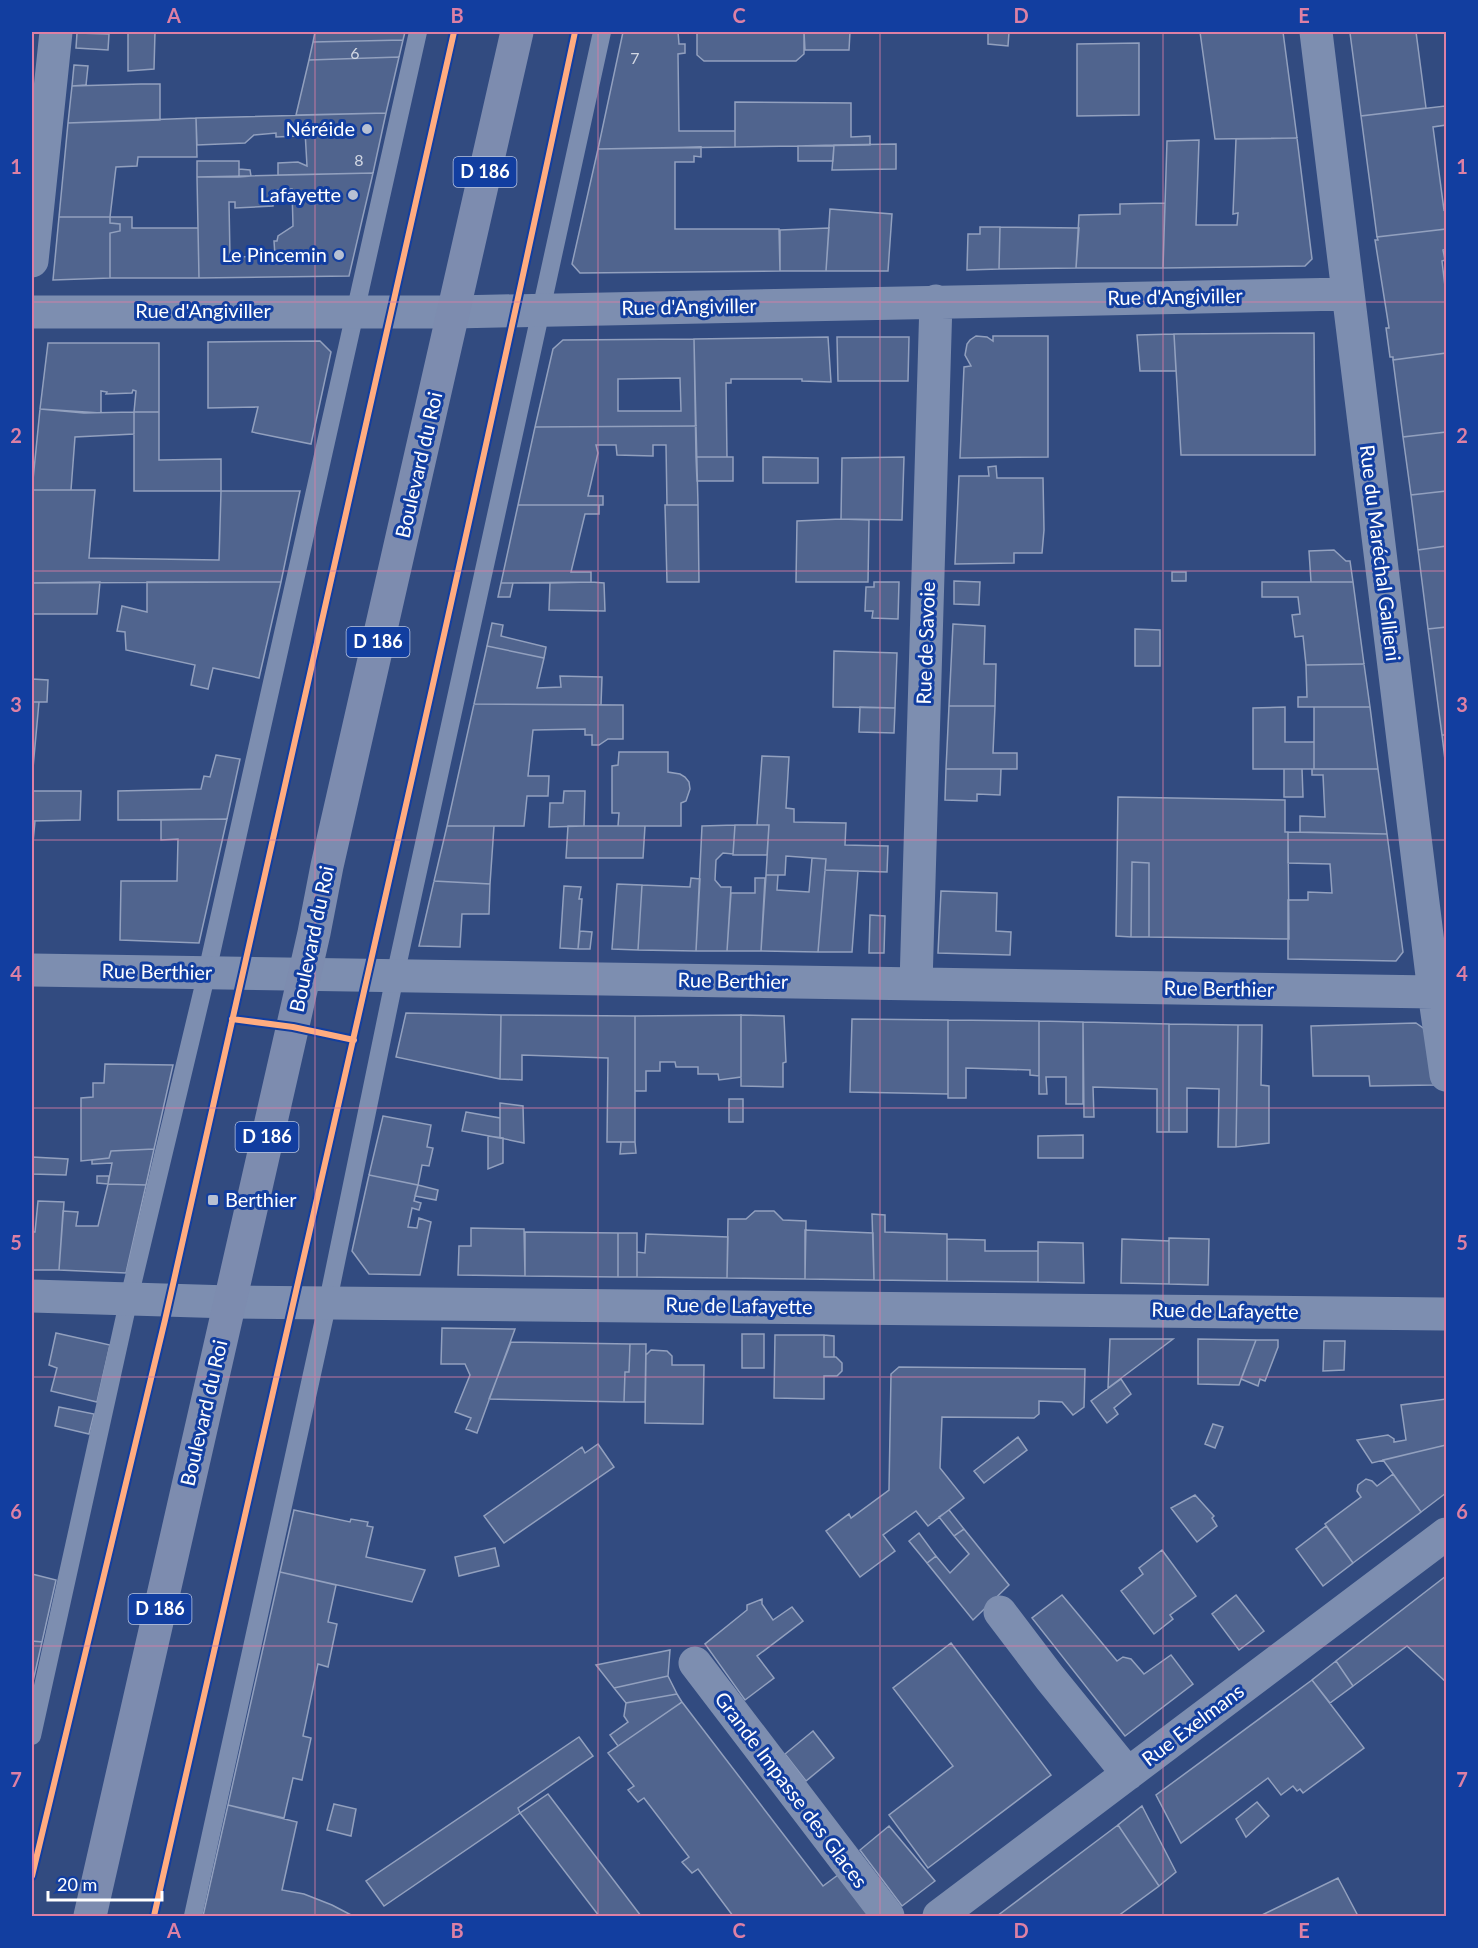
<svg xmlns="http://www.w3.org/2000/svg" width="1478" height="1948" viewBox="0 0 1478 1948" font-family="Lato,sans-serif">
  <rect width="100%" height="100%" fill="#324b80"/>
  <path fill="#50648e" stroke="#92a0be" stroke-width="1.5" fill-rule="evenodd" d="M128,32H155L154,69L128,71Z
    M315,32H405L403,40L313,42Z
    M623,32H678L679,44H685V53L678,54L679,131H735V147L598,149Z
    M697,32H804V54L796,61H704L697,55Z
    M804,32H850L849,50H805Z
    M988,32H1009L1008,46L988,44Z
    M1200,32H1283L1297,138L1215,139Z
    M1359,32H1416L1426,108L1361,116L1350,33Z
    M77,33L109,34L108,50L76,48Z
    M403,40L399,57L309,60L313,42Z
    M1139,43V115L1077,116V44Z
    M399,57L386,113L296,115L309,60Z
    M74,65L88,66L86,85L72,86Z
    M141,84H160V120L68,123L72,86Z
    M735,102L851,103V137L870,136V145L735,147Z
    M1445,106L1446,125L1433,127L1444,210L1446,209V229L1377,237L1361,116Z
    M386,113L373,173L278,175V163L298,162L307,166L305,131L299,136L276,137V133L254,135L245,143L197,145L196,118Z
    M196,118L197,157H138L137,166L116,167L110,217H59L68,123Z
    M1297,138L1312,259L1305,266L1163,268L1167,141L1199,140L1196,225H1237L1238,213L1233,214L1236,139Z
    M896,144V169L832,170L834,145Z
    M834,145L833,161H798V146Z
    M701,147V157L694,156V162H675V229H779L780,271L580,273L572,264L598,149Z
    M197,161H239V177H197Z
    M239,169L250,170L251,176L239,177Z
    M373,173L349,276L199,278L197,177ZM292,189L293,226L278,236L277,241H274L275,256L230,257L229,202H235V208L273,206V190Z
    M1165,203L1163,268H1076L1079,215L1120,214V204Z
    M830,209L892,214L888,271H826Z
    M59,217H110V223L120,224V231L110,233V278L53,280Z
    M110,217H132V228H198L199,278H110V233L120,231V224L110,223Z
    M980,227H1000L999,269L967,270L968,234H980Z
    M1000,227L1079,228L1076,268L999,269Z
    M829,228L826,271H780V230Z
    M1446,229V249L1443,250L1445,260L1442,261L1446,295V353L1393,360V357H1390L1386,328H1389L1375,240H1378L1377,237Z
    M1314,333L1315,455H1181L1174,334Z
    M1174,334L1176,371H1140L1137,335Z
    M976,336L987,337L993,341V336H1048V457L960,458L964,367L971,366L965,355L967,344L970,340Z
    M828,337L831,382L802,381V379H731V383H726L727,457H696L694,339Z
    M837,337H909L908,381H838Z
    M694,339L696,426L535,427L553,349L563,340ZM680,378L681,411H618V379Z
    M320,341L331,352L311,444L252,432L258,407L208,408V342Z
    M48,343H159V412H134L136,391L133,390L132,393L106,394L107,392L101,391V413L40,409Z
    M1446,353V432L1403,437L1393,360Z
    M40,409L84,413L134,412V434L75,437L71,490H32Z
    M134,412H159V460L221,459V491H134Z
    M696,426L698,505H667L666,445H653V456L617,455L616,445H596L598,453L588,496H603V505H518L535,427Z
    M1446,432V491L1411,495L1403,437Z
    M696,457H733V481H697Z
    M763,457L818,458V483H763Z
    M904,457L902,520L841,519L842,458Z
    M996,466L997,478H1043L1044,530L1042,553H1014V563L955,564L959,476H989L988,467Z
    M32,490H95L89,558L219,560L221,491H300L281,582L32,583Z
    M1446,491V546L1418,550L1411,495Z
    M518,505H599V514H585L571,572H591V582L501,583Z
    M665,505H698L699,582H667Z
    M841,519L869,520L868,582H796L797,521Z
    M1446,546V627L1428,629L1418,550Z
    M1334,550L1346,561H1350L1353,582H1311L1309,551Z
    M1172,572H1186V581H1172Z
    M954,581L980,582L979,605L954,604Z
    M100,582L97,614H32V583Z
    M147,582H281L259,678L213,668L208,689L191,685L195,665L126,650L125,632L117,631L122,606L147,612Z
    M591,582L604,583L605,611L549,610L550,583Z
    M874,582H899L898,619L872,618L873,611H865L866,587H874Z
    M1262,582H1353L1364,664L1306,665L1303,636L1295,637L1292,615L1300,614L1298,597H1262Z
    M501,583H513L510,597H498Z
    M492,623L503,625L501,636L546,647L544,658L487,646Z
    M953,624L985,626L984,664H996L995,706H949Z
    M1446,627V735H1442L1428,629Z
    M1135,629L1160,630V666H1135Z
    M487,646L544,658L537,688L561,687L560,676L602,677L601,705L474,704Z
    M834,651L897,653L895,708L833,707Z
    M1364,664L1370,707H1298V697H1307L1306,665Z
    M32,679L48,680L47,702H32Z
    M32,702H39L33,768L32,767Z
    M474,704L623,705V739H608L599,745H592V735H585V729L533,730L528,776H549L548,796H527L524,826H447Z
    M949,706H995L993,753H1017V769H946Z
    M860,707L895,708L894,733L859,732Z
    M1285,707V742H1314V769H1253V708Z
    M1314,707H1370L1378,769H1314Z
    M1442,735H1446V768Z
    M619,752H668V772L680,774L685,777L689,782L690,789L686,801L681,803V826H618L619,813H612V766L618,765Z
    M216,755L240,759L227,819L118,820V791L201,789L204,776L210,777Z
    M762,756L789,757L786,808L794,809V822L846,823L845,845L888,846L887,872L825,870L826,859L786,856L785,875H766L769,825H757Z
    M946,769H1001L1000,795L977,794V801L945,800Z
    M1284,769H1302L1303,797H1284Z
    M1312,769H1378L1387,834L1300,832V816L1325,817L1323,775H1312Z
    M32,791H81L80,820L32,821Z
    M564,791H585L584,826L549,827L550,803H563Z
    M1118,797L1285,800V832H1288L1289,939L1149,937V863L1132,862L1131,937L1116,936Z
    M227,819L199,943L120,940L121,881H177L178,839L161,840V820Z
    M32,821H35L32,853Z
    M735,825H769L767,855H733Z
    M735,825L733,854L723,853L716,860L715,880L721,887H731L727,951H696L702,826Z
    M447,826H494L490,884L434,881Z
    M568,826H645L643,858H566Z
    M1288,832L1387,834L1403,952L1396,961L1288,959V900H1308V892L1332,893L1330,864L1288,863Z
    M812,858L826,859L818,952L761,951L766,875H778L777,890L809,892Z
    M1132,862L1149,863V937H1131Z
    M825,870L858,871L852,952H818Z
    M691,878L700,879L696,951L638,950L642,885L690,887Z
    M755,878H765L761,951H727L731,893H755Z
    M434,881L490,884L489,914H462L460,947L419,946Z
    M617,884L642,885L638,950L612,949Z
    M564,886L581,887L579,899H582L578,949L560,948Z
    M941,891L997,893L996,931L1011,932L1010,955L938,953Z
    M870,915L885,916L884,953H869Z
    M580,931L592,932L590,949H578Z
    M406,1013L501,1015L500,1079L396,1057Z
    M501,1015L635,1016V1142H607L608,1058L522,1055V1080L500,1079Z
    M741,1015L784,1016L786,1062L783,1063V1087L741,1086Z
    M741,1015V1077L719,1080L718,1074H698V1067H676L675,1062H660V1071H646V1091H635V1016Z
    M852,1019L948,1020V1094L850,1092Z
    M948,1020L1039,1021V1076L1030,1075V1070L966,1068V1098H948Z
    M1039,1021L1083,1022V1104H1066V1077H1046L1047,1094H1039Z
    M1083,1022L1169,1024V1132H1157V1089L1093,1087L1094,1117H1084Z
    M1416,1023L1426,1030L1434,1085L1370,1086L1369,1076H1313L1311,1026Z
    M1169,1024L1238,1025L1236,1147H1218L1219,1089L1187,1088V1132H1169Z
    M1238,1025H1262L1261,1085L1269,1086V1143L1236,1147Z
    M105,1064L173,1065L154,1149L111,1151L109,1158L81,1161V1098L93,1097V1083H104Z
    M729,1099H743V1122H729Z
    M500,1103L523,1106L524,1143L500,1138Z
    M466,1112L500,1118V1138L462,1131Z
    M383,1116L431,1125L427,1147L433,1148L429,1166L422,1165L418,1185L369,1175Z
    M1083,1135V1158H1038V1136Z
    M488,1136L503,1138V1163L488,1169Z
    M621,1142H635L636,1153L620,1154Z
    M154,1149L146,1185L108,1184L112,1163L92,1164V1160L109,1158L111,1151Z
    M32,1157L68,1159L66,1175L32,1174Z
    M369,1175L418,1185L414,1201L421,1203L419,1210L412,1208L408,1227L417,1228L419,1218L431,1222L420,1275L369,1274L352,1251Z
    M97,1176H109L108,1184L97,1183Z
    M108,1184L146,1185L126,1273L59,1270L63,1211L78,1212L76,1226H98Z
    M418,1185L438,1190L436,1200L415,1196Z
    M38,1201L64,1202L59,1270H32V1232H35Z
    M755,1211H774L783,1220L806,1221L805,1279L727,1278L728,1219H746Z
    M872,1214L885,1215V1232L947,1234V1281L874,1280Z
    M471,1228L524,1229L525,1276L458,1275L459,1246H471Z
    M805,1230L873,1233L874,1280L805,1279Z
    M525,1232L618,1233V1277L525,1276Z
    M618,1233H637V1277H618Z
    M646,1234L728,1237L727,1278L637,1277V1252L645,1253Z
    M1169,1238L1209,1239L1208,1285L1169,1284Z
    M947,1239L985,1240V1251H1038V1282L947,1281Z
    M1122,1239L1169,1241V1284L1121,1283Z
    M1038,1242L1083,1243L1084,1283L1038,1282Z
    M442,1328L515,1329L477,1433L466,1429L471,1418L455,1412L470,1375L465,1364H441Z
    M56,1333L110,1345L97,1402L51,1391L57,1368L49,1365Z
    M742,1334H764V1368H742Z
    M775,1335H824V1357H836L842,1363V1371L837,1376H824V1399L774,1398Z
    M824,1335L834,1336V1357H824Z
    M1110,1339H1173L1108,1388Z
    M1198,1339L1256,1340L1239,1385L1198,1384Z
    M1256,1340H1278V1347L1265,1381L1260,1379L1258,1386L1241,1379Z
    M1324,1341H1345L1344,1370L1323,1371Z
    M511,1342L630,1344L629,1372H625L624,1402L489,1399Z
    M630,1344H646L645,1402H624L625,1372H629Z
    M651,1350L667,1351L672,1356V1365H704L703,1424L645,1423L646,1355Z
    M899,1367L1085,1369L1084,1407L1073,1415L1062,1402L1039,1401V1414L1034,1418L942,1417L940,1468L964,1498L928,1526L916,1511L883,1535L895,1551L860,1577L826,1531L849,1514L851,1518L889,1490L891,1374Z
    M1121,1379L1131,1394L1114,1408L1118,1414L1107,1423L1091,1401Z
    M1446,1399V1445L1372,1463L1357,1440L1388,1435L1394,1439V1442L1406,1440L1401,1405Z
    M59,1407L94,1414L89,1434L55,1426Z
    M1213,1424L1223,1427L1215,1448L1205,1444Z
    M1018,1437L1027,1450L984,1483L974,1471Z
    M598,1444L614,1467L504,1543L484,1516L582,1447L585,1453Z
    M1446,1445V1493L1421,1512L1383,1460Z
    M1393,1474L1421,1512L1353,1563L1325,1524L1361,1497L1357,1491L1358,1485L1366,1479L1372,1481L1377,1486Z
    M1195,1495L1214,1516L1212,1518L1217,1526L1197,1542L1171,1508Z
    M294,1510L350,1522L351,1519L368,1522L367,1526L373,1527L366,1557L425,1570L412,1602L280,1572Z
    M949,1510L964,1529L954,1536L939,1517Z
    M1326,1526L1353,1563L1323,1586L1296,1549Z
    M964,1529L1009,1585L973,1620L927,1563L936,1556L950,1573L969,1554L954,1536Z
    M919,1533L936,1556L927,1563L909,1541Z
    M495,1548L499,1566L459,1576L455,1557Z
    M1162,1550L1196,1596L1170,1615L1173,1619L1154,1634L1121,1591L1143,1574L1139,1568Z
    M280,1572L336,1585L328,1622L337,1624L328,1667L318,1664L303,1736L311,1738L302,1780L293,1778L284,1818L228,1805Z
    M32,1574L56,1580L42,1642L32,1641Z
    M1446,1576V1682L1407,1646L1353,1686L1336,1661Z
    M1062,1595L1117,1661L1123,1657L1131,1659L1144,1674L1171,1655L1193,1684L1125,1736L1032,1618Z
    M1236,1595L1264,1631L1239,1650L1212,1614Z
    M762,1599V1604L773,1620L792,1607L803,1621L757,1656L774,1678L745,1700L705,1644L747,1610V1605Z
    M32,1641L42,1642L32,1686Z
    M951,1643L1051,1775L928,1868L889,1815L953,1766L893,1688Z
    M670,1650L668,1676L614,1688L596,1665Z
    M1336,1661L1353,1686L1330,1703L1312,1680Z
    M668,1676L677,1694L626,1703L614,1688Z
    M1312,1680L1364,1748L1303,1793L1300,1789L1297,1791L1293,1786L1281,1795L1268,1778L1181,1843L1156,1795Z
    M677,1694L682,1702L618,1746L610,1735L628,1722L624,1716L626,1703Z
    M682,1702L823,1886L838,1875L869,1916H733L698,1869L692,1873L682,1862L689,1857L644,1798L638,1802L628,1790L634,1786L608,1753Z
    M813,1731L834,1758L806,1781L785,1754Z
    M579,1737L593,1756L518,1808L520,1813L384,1906L366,1881Z
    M548,1794L641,1916H599L520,1813Z
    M1257,1802L1269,1816L1246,1837L1236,1819Z
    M334,1804L356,1809L351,1836L327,1830Z
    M228,1805L297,1822L282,1890L304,1894L332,1905L353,1916H203Z
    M1142,1806L1176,1872L1159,1886L1118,1825Z
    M1118,1825L1159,1886L1118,1916H997Z
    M889,1826L935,1881L902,1906L860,1850Z
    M1338,1878L1358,1916H1260Z"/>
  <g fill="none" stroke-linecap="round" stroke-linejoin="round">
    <path stroke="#7d8eb0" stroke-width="18" d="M32,1736L129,1298L207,972L418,32
      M193,1916L328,1301L395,976L602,32"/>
    <path stroke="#7d8eb0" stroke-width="33" d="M1316,32L1434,992L1446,1075
      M32,261L56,32
      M32,312H454L1347,294
      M32,970L1434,992
      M916,984L936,301
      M32,1296L230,1302L1446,1314
      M1000,1612L1050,1678L1128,1774
      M695,1663L888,1916
      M939,1916L1446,1534"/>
    <path stroke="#7d8caf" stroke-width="33" d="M90,1916L314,933L327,866L517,32"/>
    <defs>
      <path id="cycleway" d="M232,1019L293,1027L354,1040
        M32,1876L165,1320L454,32
        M154,1916C296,1288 442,661 575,32"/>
    </defs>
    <use href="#cycleway" stroke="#123ea0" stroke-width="10"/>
    <use href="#cycleway" stroke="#ffac80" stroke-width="6"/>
  </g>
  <path fill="none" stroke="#dd80a5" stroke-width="1.5" stroke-opacity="0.55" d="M315,32V1916M598,32V1916M880,32V1916M1163,32V1916M32,302H1446M32,571H1446M32,840H1446M32,1108H1446M32,1377H1446M32,1646H1446"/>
  <g fill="#b7c0d3" stroke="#123ea0" stroke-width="2">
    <circle cx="367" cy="129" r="6"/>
    <circle cx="353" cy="195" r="6"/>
    <circle cx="339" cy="255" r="6"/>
    <rect x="207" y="1194" width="12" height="12" rx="3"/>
  </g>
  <g text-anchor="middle" stroke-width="6" stroke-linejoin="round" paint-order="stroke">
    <g font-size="16" fill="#d3d8e3">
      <text x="355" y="59">6</text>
      <text x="635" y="64">7</text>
      <text x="359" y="166">8</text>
    </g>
    <g fill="#123ea0" stroke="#b8c5e2" stroke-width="1.5">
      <rect x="453.5" y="157" width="63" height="30" rx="4.5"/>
      <rect x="346.5" y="627" width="63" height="30" rx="4.5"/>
      <rect x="235.5" y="1122" width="63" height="30" rx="4.5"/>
      <rect x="128.5" y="1594" width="63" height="30" rx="4.5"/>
    </g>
    <g font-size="18" font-weight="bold" fill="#fff">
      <text x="485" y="178">D 186</text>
      <text x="378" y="648">D 186</text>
      <text x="267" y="1143">D 186</text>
      <text x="160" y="1615">D 186</text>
    </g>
    <g font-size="20" fill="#fff" stroke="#123ea0" text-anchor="end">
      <text x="355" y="136">Néréide</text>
      <text x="341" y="202">Lafayette</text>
      <text x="327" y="262">Le Pincemin</text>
      <text x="225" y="1207" text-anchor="start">Berthier</text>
    </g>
    <g font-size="20" fill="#fff" stroke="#123ea0">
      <text transform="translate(1175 297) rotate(-1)" y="7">Rue d'Angiviller</text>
      <text transform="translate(689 307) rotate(-1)" y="7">Rue d'Angiviller</text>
      <text x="203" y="318">Rue d'Angiviller</text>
      <text transform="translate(419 465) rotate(-77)" y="7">Boulevard du Roi</text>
      <text transform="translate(1380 553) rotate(83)" y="7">Rue du Maréchal Gallieni</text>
      <text transform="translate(926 643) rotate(-88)" y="7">Rue de Savoie</text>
      <text transform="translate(312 939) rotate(-78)" y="7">Boulevard du Roi</text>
      <text transform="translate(157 972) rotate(1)" y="7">Rue Berthier</text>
      <text transform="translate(733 981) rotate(1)" y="7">Rue Berthier</text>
      <text transform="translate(1219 989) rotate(1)" y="7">Rue Berthier</text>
      <text transform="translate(739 1306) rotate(1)" y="7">Rue de Lafayette</text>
      <text transform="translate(1225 1311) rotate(1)" y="7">Rue de Lafayette</text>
      <text transform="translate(204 1413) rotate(-77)" y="7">Boulevard du Roi</text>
      <text transform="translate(1193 1725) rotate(-37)" y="7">Rue Exelmans</text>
      <text transform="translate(791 1790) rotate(53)" y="7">Grande Impasse des Glaces</text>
    </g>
  </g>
  <rect width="1478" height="1948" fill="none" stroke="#123ea0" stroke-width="66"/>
  <path d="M48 1891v9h114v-9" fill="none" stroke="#ffffff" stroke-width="3"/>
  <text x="57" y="1891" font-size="18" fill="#ffffff" stroke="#123ea0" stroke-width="4.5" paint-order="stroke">20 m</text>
  <rect x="33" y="33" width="1412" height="1882" fill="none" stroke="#dd80a5" stroke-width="2"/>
  <g font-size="20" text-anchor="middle" font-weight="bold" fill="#dd80a5">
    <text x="174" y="23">A</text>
    <text x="457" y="23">B</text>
    <text x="739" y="23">C</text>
    <text x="1021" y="23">D</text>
    <text x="1304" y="23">E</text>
    <text x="16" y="174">1</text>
    <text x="1462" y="174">1</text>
    <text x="16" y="443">2</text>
    <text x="1462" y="443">2</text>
    <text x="16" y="712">3</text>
    <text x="1462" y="712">3</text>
    <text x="16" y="981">4</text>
    <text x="1462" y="981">4</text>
    <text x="16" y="1250">5</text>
    <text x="1462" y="1250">5</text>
    <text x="16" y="1519">6</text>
    <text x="1462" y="1519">6</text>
    <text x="16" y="1787">7</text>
    <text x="1462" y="1787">7</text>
    <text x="174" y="1938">A</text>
    <text x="457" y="1938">B</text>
    <text x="739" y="1938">C</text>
    <text x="1021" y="1938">D</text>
    <text x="1304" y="1938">E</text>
  </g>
</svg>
